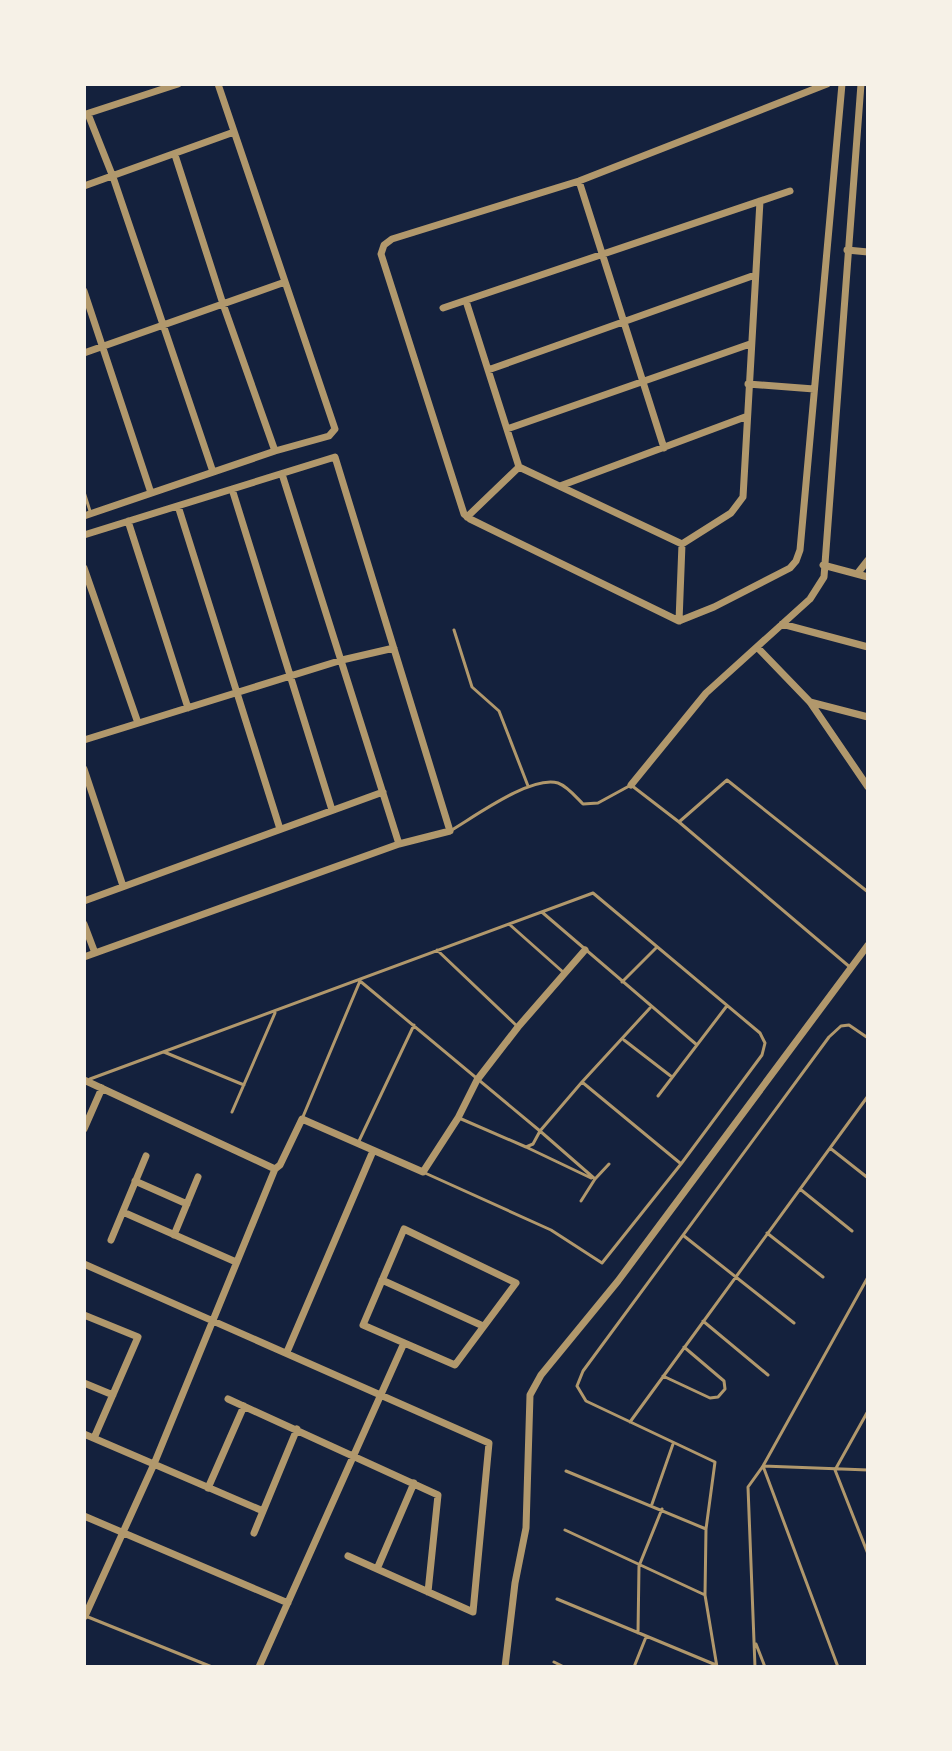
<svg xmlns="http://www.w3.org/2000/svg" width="952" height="1751" viewBox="0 0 952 1751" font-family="'Open Sans',sans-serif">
  <rect width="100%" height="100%" fill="#14213d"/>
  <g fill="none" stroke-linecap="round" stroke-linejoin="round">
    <path stroke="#b1986c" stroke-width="3" d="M84,492L90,511
      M454,630L472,687L499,711L528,786
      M679,822L727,780L868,892
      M450,831C474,817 531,775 558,783C567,786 576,797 583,804L598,803L631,785L679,822L851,968
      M543,913L697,1045
      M509,924L563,972
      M437,950L518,1027
      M622,982L656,948
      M650,1008L582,1082L680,1163
      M624,1040L672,1077
      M164,1052L244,1085
      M90,1079L593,893L760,1033L765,1043L762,1055L681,1164L602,1263L551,1230L425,1173
      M582,1082L540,1131L595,1179
      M658,1096L726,1007
      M232,1112L275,1013
      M302,1119L360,981L540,1131L533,1144L526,1147L459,1118
      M359,1141L414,1025
      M526,1147L591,1178
      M830,1148L868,1178
      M800,1189L852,1231
      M581,1201L595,1179L609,1164
      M767,1233L823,1277
      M684,1236L794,1323
      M703,1321L768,1375
      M663,1376L710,1398L718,1397L725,1389L724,1381L684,1347
      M868,1411L835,1470L868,1554
      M630,1422L868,1096
      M566,1471L706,1529
      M652,1504L673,1444
      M565,1530L705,1595
      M557,1599L716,1665
      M88,1617L212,1667
      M638,1633L639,1566L662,1509
      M756,1644L765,1667
      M554,1662L564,1667
      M634,1667L646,1637
      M717,1667L705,1595L706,1529L715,1462L586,1401L577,1386L583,1371L829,1037L841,1026L849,1025L868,1038
      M755,1667L748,1487L763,1466L868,1277
      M838,1667L763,1466L868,1470"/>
    <path stroke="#b1986c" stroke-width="7" d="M827,84L579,181L392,239L384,245L381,254L464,514L470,519L679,621L714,607L790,568L796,561L800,550L842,84
      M86,114L178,84
      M88,114L113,177L213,472
      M175,155L223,304L275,451
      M579,181L664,448
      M84,186L234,132
      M847,250L868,252
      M84,291L151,493
      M466,301L519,467L682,544L731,513L743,497L760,201
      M443,308L790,191
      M84,353L285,282
      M488,370L755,275
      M748,384L814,389
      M507,429L750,344
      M282,474L399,844
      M560,486L745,417
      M232,489L332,810
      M178,506L280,829
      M84,516L275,451L329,436L335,429L218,84
      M467,517L519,467
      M128,521L188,708
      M84,535L335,457L450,831L399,844L84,957
      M823,565L868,577
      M84,568L138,723
      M857,574L868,560
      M679,621L682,544
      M782,624L868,647
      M757,647L810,702L868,787
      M810,702L868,717
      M84,740L342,660L394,648
      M84,769L123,886
      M631,785L706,693L810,599L824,577L861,84
      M84,901L383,792
      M84,924L95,953
      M84,1080L275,1169L280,1165L302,1119L423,1172L458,1118L477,1080L518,1027L585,950
      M84,1129L102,1088
      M135,1181L187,1204
      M123,1212L236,1262
      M404,1229L516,1283L455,1365L363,1325Z
      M174,1235L198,1177
      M111,1240L146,1156
      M84,1264L489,1443L473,1612L348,1556
      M382,1280L483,1326
      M84,1315L138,1337L94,1438
      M287,1352L373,1151
      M84,1383L113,1395
      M228,1399L438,1495L428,1592
      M84,1434L263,1511
      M208,1488L244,1406
      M84,1516L288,1603
      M254,1533L297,1429
      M377,1569L414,1483
      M85,1616L154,1464L275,1169
      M259,1667L404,1343
      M505,1667L515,1583L526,1528L530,1395L541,1375L618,1281L868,945"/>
  </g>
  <rect width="952" height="1751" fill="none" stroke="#f6f1e7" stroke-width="172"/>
</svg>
